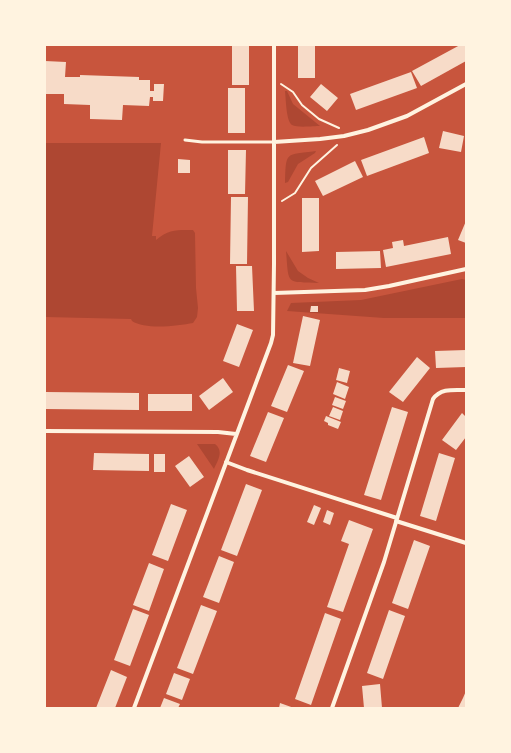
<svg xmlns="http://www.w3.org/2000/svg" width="511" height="753" viewBox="0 0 511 753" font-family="Manrope,sans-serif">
  <rect width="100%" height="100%" fill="#c8553d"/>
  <path fill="#ae4732" d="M285,91H287L293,104L320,126C314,126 297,128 292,125C286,121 286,99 285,91Z
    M45,143H161L152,236H156V240C169,229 177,230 193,230L195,233L196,288L198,308L197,317L193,323C178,326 145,330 132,321L131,319L45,317Z
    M316,151L315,153L298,164L288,182L285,183C286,151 285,155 316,151Z
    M286,251L298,271L308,278L319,283C285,282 289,285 286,251Z
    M462,279L466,280V318H384L287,311L291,303L361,300Z
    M197,444H215C224,451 218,460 214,469Z"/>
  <path fill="#f7dbc8" d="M232,45H249V85H232Z
    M298,45H315V78H298Z
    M460,45H466V61L421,86L412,71Z
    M45,61L66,62L65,77H80V75L139,77V80H150V91H154V84H164L163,101H153V97H150L149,106L123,105L122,120L90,119V105L64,104V94H45Z
    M411,72L417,88L356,110L350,94Z
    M321,84L338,98L327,111L310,97Z
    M228,88H245V133H228Z
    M443,131L464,136L461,152L439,148Z
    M424,137L429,153L367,176L361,160Z
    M228,150H246L245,194H228Z
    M178,159L190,160V173H178Z
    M355,161L363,177L323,196L315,181Z
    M231,197H248L247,264H230Z
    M302,198H319V251L302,252Z
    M466,221V243L458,240Z
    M448,237L451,254L386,267L383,250L393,248L392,242L403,240L404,246Z
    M380,251L381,268L336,269V252Z
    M236,266H252L254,311H237Z
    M311,306H318V312H310Z
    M303,316L320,320L310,366L293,363Z
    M237,324L253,330L239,367L223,361Z
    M466,350V367L436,368L435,351Z
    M417,357L430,368L403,402L389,392Z
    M288,365L304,371L287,412L271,406Z
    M339,368L350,371L347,383L336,380Z
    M223,378L233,392L209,410L199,396Z
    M337,382L349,387L345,399L333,394Z
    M45,392L139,393V410L45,409Z
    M148,394H192V411H148Z
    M335,397L346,401L343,409L332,405Z
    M333,407L343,411L340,420L329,416Z
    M392,407L408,412L381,500L364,495Z
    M268,412L284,418L266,462L250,456Z
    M462,413L466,417V437L456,450L442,440Z
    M326,416L341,422L338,429L328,425V423L324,421Z
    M94,453L149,454V471L93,470Z
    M439,453L455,458L436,521L420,516Z
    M154,454H165V472H154Z
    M189,456L204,477L190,487L175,466Z
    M246,484L262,490L237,556L221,550Z
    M171,504L187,510L168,561L152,555Z
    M314,505L321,508L314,525L307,522Z
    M327,510L334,513L330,525L323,522Z
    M349,520L373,529L343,612L327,607L349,544L341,541Z
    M414,540L430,546L408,609L392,603Z
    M219,556L234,562L219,603L203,597Z
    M149,563L164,569L149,611L133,605Z
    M201,605L217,611L193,674L177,668Z
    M133,609L149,615L130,666L114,660Z
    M389,610L405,616L383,679L367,673Z
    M325,613L341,619L311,705L295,699Z
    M111,670L127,677L115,708H96Z
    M174,673L190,679L182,700L166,694Z
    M380,684L382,708H364L362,686Z
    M466,691V708H458L463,698Z
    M164,698L180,704L178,708H160Z
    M280,703L294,708H279Z"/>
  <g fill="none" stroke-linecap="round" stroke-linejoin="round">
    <path stroke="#fff3e0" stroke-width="2" d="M281,84L293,92L302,105L319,119L339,128
      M282,201L295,193L311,168L337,145"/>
    <path stroke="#fff3e0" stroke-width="3" d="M185,140L202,142H274"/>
    <path stroke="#fff3e0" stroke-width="4" d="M274,142L320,139L344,136L368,130L407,116L466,84
      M274,293L365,290L389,286L466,269
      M45,431L218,432L236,434
      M226,462L247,470L397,518
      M396,521L466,543
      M134,708L271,343L273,335L274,264V45
      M332,708L384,562L433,399C441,388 453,390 466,390"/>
  </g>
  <rect width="511" height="753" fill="none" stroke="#fff3e0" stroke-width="92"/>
</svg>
